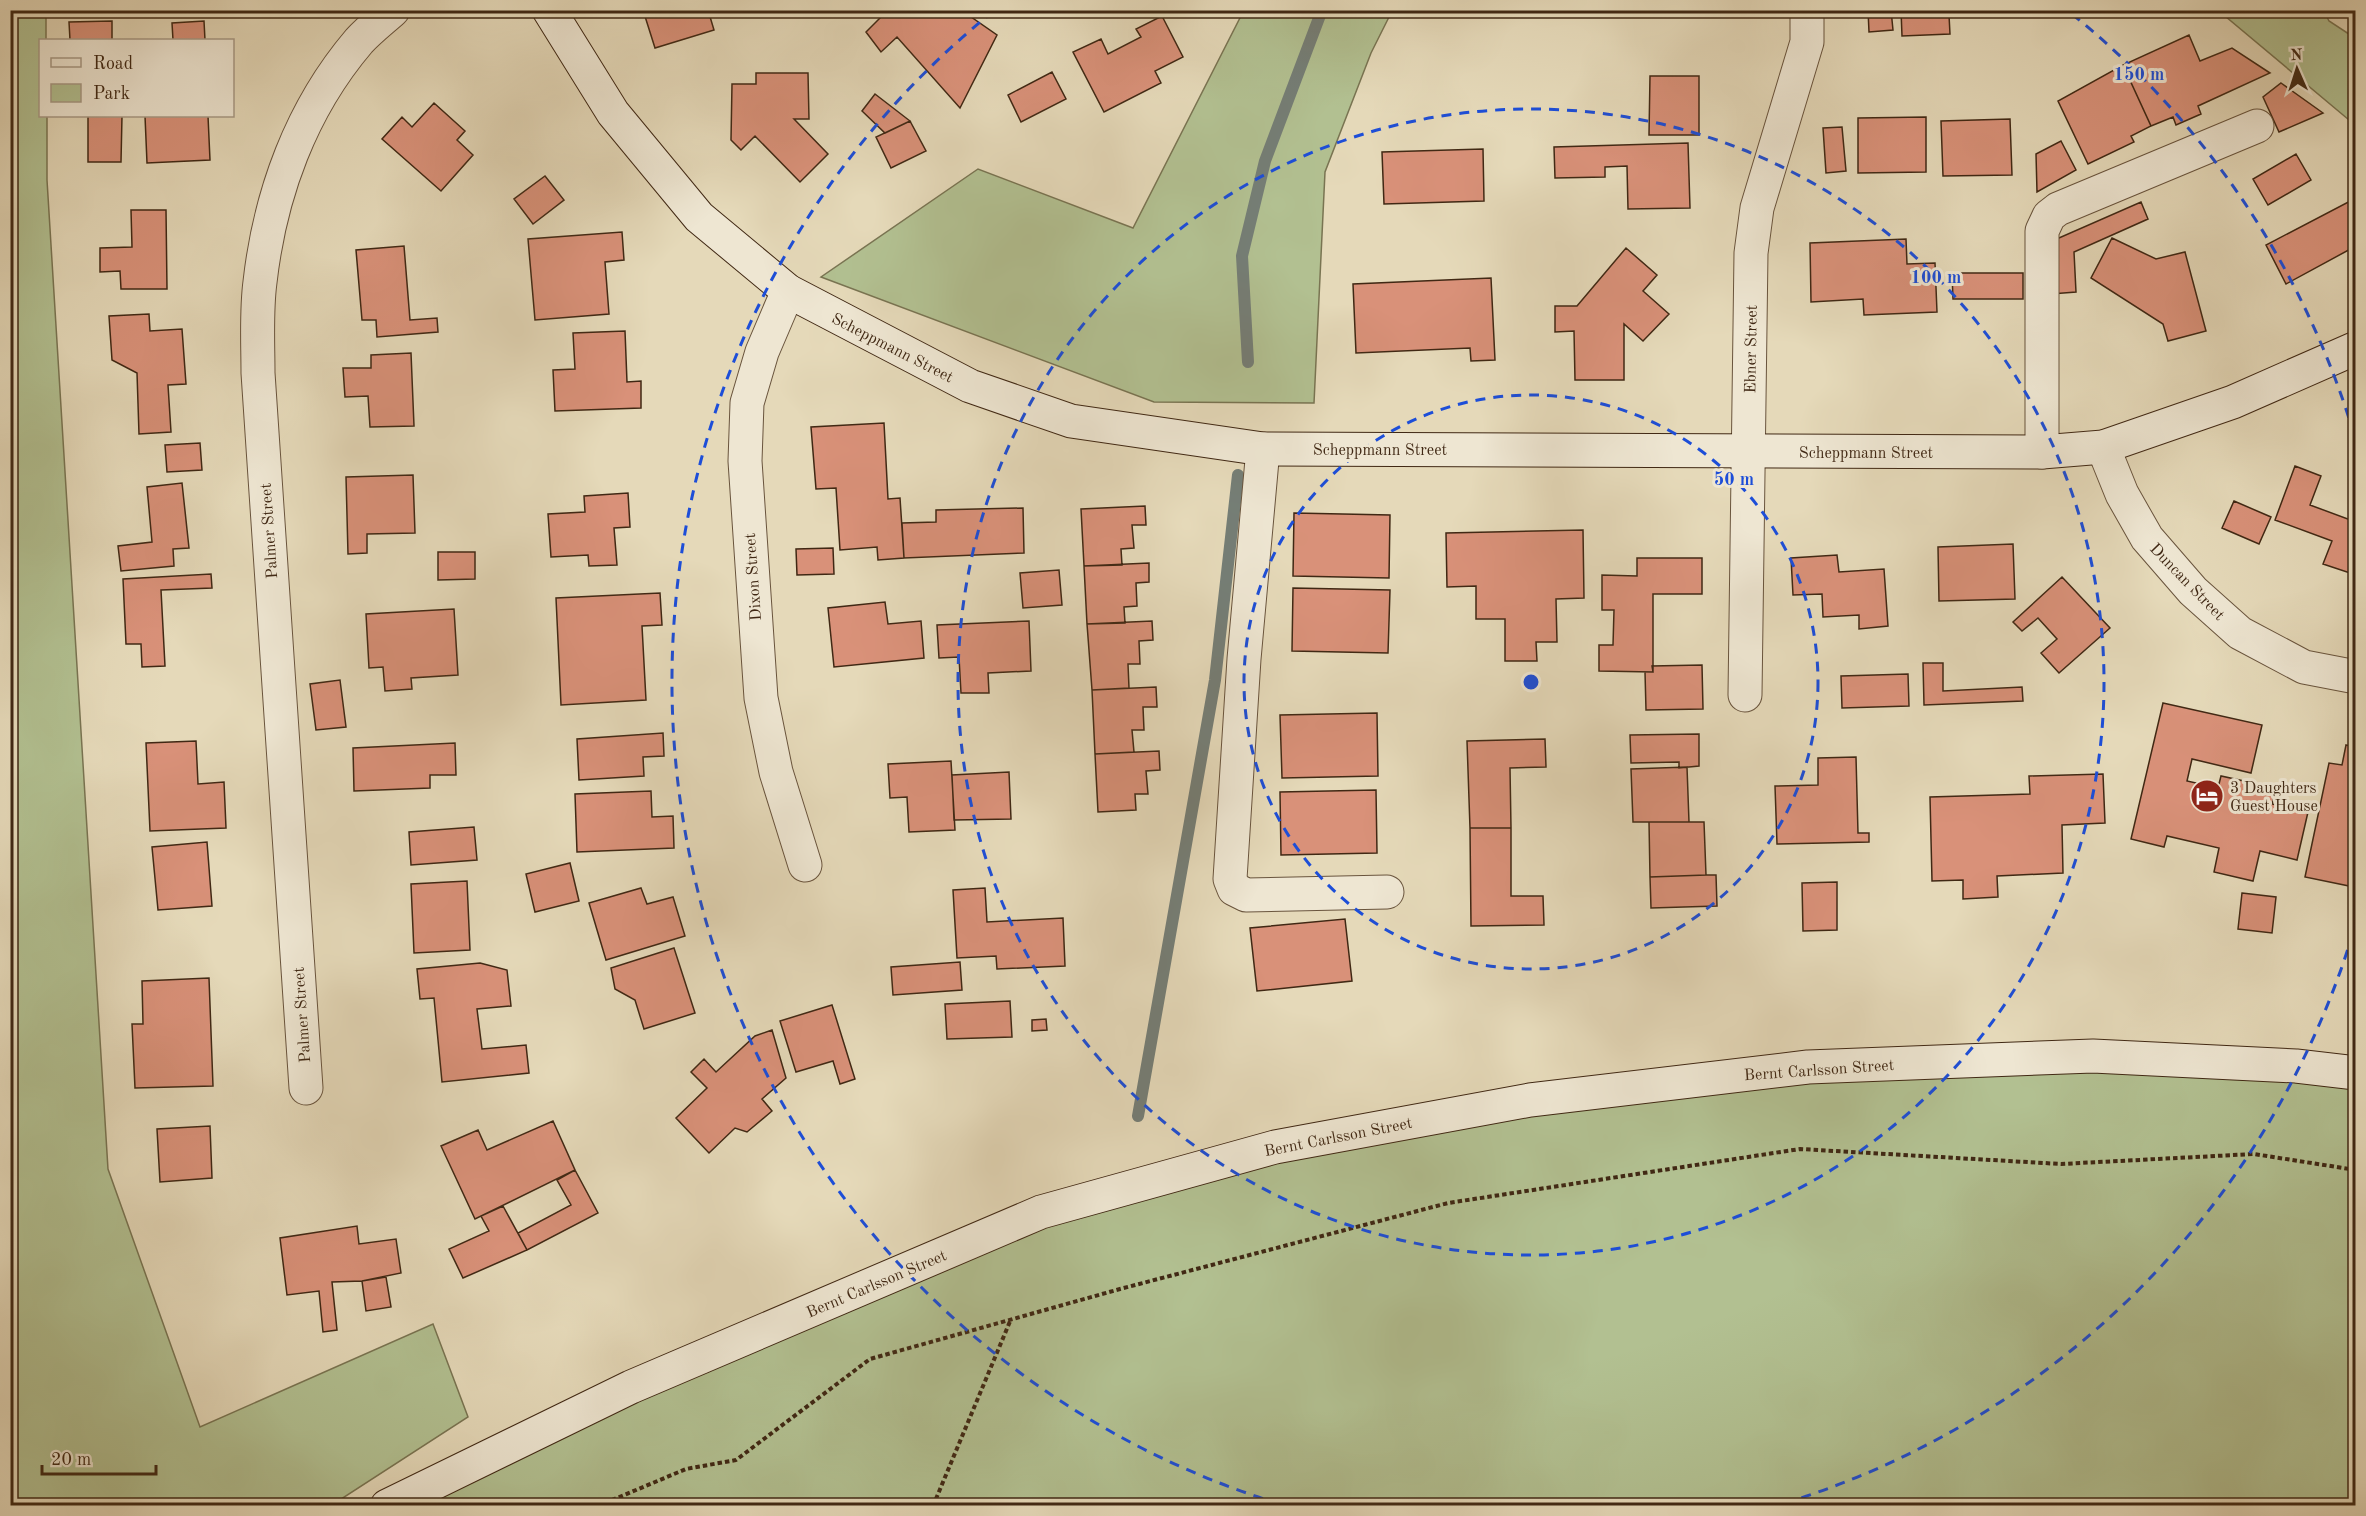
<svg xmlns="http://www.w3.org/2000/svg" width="2366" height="1516" viewBox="0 0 2366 1516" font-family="'Old Standard TT',serif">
  <rect width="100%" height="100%" fill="#e5d9b9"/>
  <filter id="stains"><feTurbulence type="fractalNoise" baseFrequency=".00333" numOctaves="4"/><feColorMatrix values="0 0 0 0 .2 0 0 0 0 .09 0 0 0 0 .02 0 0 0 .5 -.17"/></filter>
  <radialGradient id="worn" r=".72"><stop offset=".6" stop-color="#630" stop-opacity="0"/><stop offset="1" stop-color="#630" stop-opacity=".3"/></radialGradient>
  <path fill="#b2c091" stroke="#797452" stroke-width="1.5" d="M1244,10L1392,11L1371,53L1325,172L1314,403L1154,402L821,277L978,169L1133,228Z
    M10,11H46V40H40V116H47V180L108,1169L200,1427L433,1324L468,1417L332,1505H11Z
    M2219,11H2324L2329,21L2355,38V125Z
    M1808,1067L2355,1073V1505L387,1506L1041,1212L1275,1147Z"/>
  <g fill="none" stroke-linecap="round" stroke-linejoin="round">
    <path stroke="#757e76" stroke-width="12" d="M1248,362L1242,256L1265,161L1322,10
      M1138,1116L1215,680L1238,475"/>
  </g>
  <path fill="#d99179" stroke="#402814" stroke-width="1.5" d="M643,10H708L714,30L655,48Z
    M888,10H961L997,35L960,108L897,37L881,52L866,32Z
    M1492,10H1533V15L1492,16Z
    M1868,10H1891L1893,30L1869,32Z
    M1901,10H1975V13L1949,15L1950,34L1902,36Z
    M1991,10H2041V17H1991Z
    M1162,16L1183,57L1155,71L1161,83L1104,112L1073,52L1101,39L1108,54L1141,37L1136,29Z
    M112,21V40H70L69,22Z
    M204,21L205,40H173L172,23Z
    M2189,35L2200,61L2232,48L2270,73L2198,106L2201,114L2176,125L2173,117L2151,126L2123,65Z
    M2123,65L2151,126L2131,136L2134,142L2088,164L2058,101Z
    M1052,72L1066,99L1021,122L1008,95Z
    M756,73H808L809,119H794L828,154L800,182L755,136L741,150L731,140L732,84H756Z
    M1650,76H1699V135H1649Z
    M2281,83L2323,113L2279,132L2263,97Z
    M875,94L910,121L885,133L862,111Z
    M434,103L465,131L457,140L473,155L441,191L382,139L402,117L412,127Z
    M88,116H122L121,162H88Z
    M145,116H208L210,160L147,163Z
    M1926,117V172L1858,173V118Z
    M2010,119L2012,175L1943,176L1941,121Z
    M910,121L926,151L891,168L876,137Z
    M1842,127L1846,171L1826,173L1823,128Z
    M2061,141L2076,170L2037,192L2036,154Z
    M1688,143L1690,208L1628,209L1627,166L1605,167V177L1555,178L1554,147Z
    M1483,149L1484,201L1384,204L1382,152Z
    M2296,154L2311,180L2268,205L2253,179Z
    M545,176L564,200L533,224L514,199Z
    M2356,198V246L2286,284L2266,245Z
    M2141,202L2148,219L2074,252L2076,292L2051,294L2052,241Z
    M131,210H166L167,289H121L120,271L100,272V248L132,247Z
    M622,232L624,260L605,262L609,314L535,320L528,239Z
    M2112,238L2156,259L2185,252L2206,331L2168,341L2163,324L2091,278Z
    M1906,239L1907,264L1935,263L1937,312L1864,315L1863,299L1811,302L1810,243Z
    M404,246L410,320L437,318L438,332L377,337L376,320H362L356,250Z
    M1626,248L1657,275L1643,291L1669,314L1643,341L1624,324V380H1575L1574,331L1555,332V306H1577Z
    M1952,273H2023V299H1953Z
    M1491,278L1495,360L1471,361L1470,348L1356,353L1353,284Z
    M149,314L150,331L182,329L186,384L168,385L171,432L139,434L137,373L112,360L109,316Z
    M625,331L627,382L641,381V408L555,411L553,370L575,369L573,333Z
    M411,353L414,426L370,427L368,396L345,397L343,368H371V355Z
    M884,423L888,499L900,498L904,558L878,560L877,547L840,550L836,488L816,489L811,427Z
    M200,443L202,470L167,472L165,445Z
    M2295,466L2321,476L2310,505L2356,522V575L2323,564L2332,541L2275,520Z
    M413,475L415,533L367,534V553L348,554L346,477Z
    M182,483L189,548L173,549L174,566L121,571L118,546L152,542L147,487Z
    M628,493L630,527L614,528L617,565L589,566L588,555L551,557L548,514L585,512L584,496Z
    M2234,501L2271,517L2259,544L2222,528Z
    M1145,506L1146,525H1132L1134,548L1121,549L1122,565L1084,566L1081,509Z
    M1023,508L1024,553L904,558L902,523L936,522V510Z
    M1294,513L1390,515L1389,578L1293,576Z
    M1583,530L1584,598L1556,599L1557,642H1536L1537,661H1505V619H1476V586L1447,587L1446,533Z
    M2013,544L2015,599L1939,601L1938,547Z
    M833,548L834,574L797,575L796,549Z
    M438,552H475V579L438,580Z
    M1837,555L1839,572L1884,569L1888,626L1859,629V615L1823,617L1822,594L1793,595L1791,558Z
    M1637,558H1702V594H1653V672L1599,671V645H1613L1614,610H1602V575L1637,576Z
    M1149,563V582L1136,583L1137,606L1124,607L1125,623L1087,624L1084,566Z
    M1059,570L1062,605L1023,608L1020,573Z
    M211,574L212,588L161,590L165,666L142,667L141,644H126L123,579Z
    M2062,577L2110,628L2059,673L2041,653L2057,639L2038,618L2022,631L2013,622Z
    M1293,588L1390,590L1388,653L1292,651Z
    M660,593L662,625L642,626L646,700L561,705L556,598Z
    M885,602L888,624L921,621L924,658L834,667L828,608Z
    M454,609L458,675L411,678L412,689L385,691L383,667L369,668L366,614Z
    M1029,621L1031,671L988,673L989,693H961L959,657L939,658L937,625Z
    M1152,621L1153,640L1139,641L1140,664H1128L1129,688L1092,690L1087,624Z
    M1923,663H1943V691L2022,687L2023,701L1924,705Z
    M1702,665L1703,709L1646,710L1645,672H1653L1652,666Z
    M1908,674L1909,706L1842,708L1841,676Z
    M340,680L346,727L316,730L310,684Z
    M1156,687L1157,707H1143L1144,730H1132L1134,752L1095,754L1092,690Z
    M2163,703L2262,725L2251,773L2192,759L2187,781L2218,788L2221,776L2276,788L2272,804L2308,812L2297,860L2260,851L2253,881L2214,872L2219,848L2167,836L2164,847L2131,839Z
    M1377,713L1378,776L1282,778L1280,715Z
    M663,733L664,756L643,757L644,776L579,780L577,739Z
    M1699,734V766L1679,768V762L1631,763L1630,735Z
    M1545,739L1546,767L1510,768L1511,828H1470L1467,741Z
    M196,741L198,784L224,782L226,828L150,831L146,743Z
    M455,743L456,775H430V788L354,791L353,748Z
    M2346,745L2356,747L2354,887L2305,877L2329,763L2342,765Z
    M1159,751L1160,770L1146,771L1148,794H1135L1136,810L1098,812L1095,754Z
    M1856,757L1858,833H1869V842L1777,844L1775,786L1818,785V758Z
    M951,761L955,830L909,832L907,797L890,798L888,764Z
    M1687,767L1689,822H1633L1631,769Z
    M1009,772L1011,819L954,820L952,775Z
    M2103,774L2105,823L2062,825L2063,873L1997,876L1998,897L1963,899V880L1932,881L1930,797L2030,794L2029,776Z
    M1376,790L1377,853L1281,855L1280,792Z
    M651,791L652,817L673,816L674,848L577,852L575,794Z
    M1649,822H1704L1706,875L1650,877Z
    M474,827L477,860L411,865L409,832Z
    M1470,828H1511V896H1543L1544,925L1471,926Z
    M207,842L212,906L158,910L152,847Z
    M570,863L579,901L535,912L526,874Z
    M1706,875H1716L1717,906L1651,908L1650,877Z
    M467,881L470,950L414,953L411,884Z
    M1837,882V930L1803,931L1802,883Z
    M641,888L647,904L673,897L685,936L606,960L589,903Z
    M985,888L987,922L1063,918L1065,966L997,969L996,956L957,958L953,890Z
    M2242,893L2276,897L2272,933L2238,929Z
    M1345,919L1352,981L1257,991L1250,928Z
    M674,948L695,1013L644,1029L635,1000L615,989L611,968Z
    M960,962L962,990L893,995L891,967Z
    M480,963L507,970L511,1006L477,1009L482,1049L526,1045L529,1073L442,1082L434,998L420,999L417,969Z
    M209,978L213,1086L135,1088L132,1024H143L142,981Z
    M1010,1001L1012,1037L947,1039L945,1004Z
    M832,1005L855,1079L840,1084L833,1061L796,1072L780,1021Z
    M1046,1019L1047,1030L1032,1031V1020Z
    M772,1030L786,1078L762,1099L772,1111L747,1132L735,1128L709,1153L676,1118L707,1088L691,1072L704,1059L716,1072L755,1036Z
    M553,1121L575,1170L475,1219L441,1146L478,1130L487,1150Z
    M210,1126L212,1178L160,1182L157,1129Z
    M575,1170L598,1213L527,1250L518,1233L571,1205L557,1180Z
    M503,1206L527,1250L463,1278L449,1249L489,1231L481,1216Z
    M357,1226L359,1244L396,1239L401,1273L362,1281L332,1282L337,1330L323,1332L319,1291L287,1295L280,1238Z
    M386,1277L391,1307L366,1311L362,1281Z"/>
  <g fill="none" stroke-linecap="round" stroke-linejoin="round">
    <defs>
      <path id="street" d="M788,291L762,352L747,403L745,461L761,698L776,772L805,865
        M2103,447L2122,494L2147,538L2193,591L2240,633L2304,667L2356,677
        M1263,449L1244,659L1230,879L1234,889L1246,895L1387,892
        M2042,452V231L2049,216L2058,209L2257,126
        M1745,695L1751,253L1757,208L1807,42V10
        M306,1088L258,373C258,343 256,312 260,282C270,194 301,109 359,41C369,30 382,20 393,10"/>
      <path id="secondary" d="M549,10L613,113L699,217L788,291L970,386L1071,421L1263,449L2042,452L2103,447L2233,402L2356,348
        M387,1506L631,1387L1041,1212L1275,1147L1530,1100L1808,1067L2093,1056L2296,1066L2356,1073"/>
    </defs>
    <use href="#street" stroke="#69543d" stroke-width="35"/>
    <use href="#secondary" stroke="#402814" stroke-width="35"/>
    <path stroke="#402814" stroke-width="4" stroke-dasharray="4.5 3" stroke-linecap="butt" d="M598,1506L686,1469L736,1460L870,1359L1120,1289L1448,1203L1800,1149L2061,1164L2254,1154L2356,1170
      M933,1506L1011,1319"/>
    <use href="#street" stroke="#eee6d2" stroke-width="33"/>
    <use href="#secondary" stroke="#eee6d2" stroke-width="33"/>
  </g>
  <g fill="none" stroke="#1d4ed8" stroke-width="3" stroke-dasharray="10 8">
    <circle cx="1531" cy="682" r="287"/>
    <circle cx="1531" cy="682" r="573"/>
    <path d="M2353 933A860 860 0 0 1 1782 1504M1280 1504A860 860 0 0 1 990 14M2072 14A860 860 0 0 1 2353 431"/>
  </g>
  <defs>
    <symbol id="hotel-disc" viewBox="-11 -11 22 22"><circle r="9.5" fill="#8f2418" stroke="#eee6d2"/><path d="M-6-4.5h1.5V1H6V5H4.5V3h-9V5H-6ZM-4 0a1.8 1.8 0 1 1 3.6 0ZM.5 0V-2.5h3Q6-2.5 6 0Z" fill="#fff"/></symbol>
  </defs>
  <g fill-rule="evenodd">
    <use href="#hotel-disc" x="2188" y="777" width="38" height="38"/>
  </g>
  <g text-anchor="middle" stroke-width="6" stroke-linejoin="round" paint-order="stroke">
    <g font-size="16" fill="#402814" stroke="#eee6d2">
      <text transform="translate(893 347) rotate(27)" y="6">Scheppmann Street</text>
      <text transform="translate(1750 349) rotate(-89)" y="6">Ebner Street</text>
      <text x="1380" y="455">Scheppmann Street</text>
      <text x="1866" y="458">Scheppmann Street</text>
      <text transform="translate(268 531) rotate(-94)" y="6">Palmer Street</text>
      <text transform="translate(752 577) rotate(-94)" y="6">Dixon Street</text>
      <text transform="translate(2188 581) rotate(46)" y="6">Duncan Street</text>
      <text transform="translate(301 1015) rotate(-94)" y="6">Palmer Street</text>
      <text transform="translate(1819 1069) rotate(-4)" y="6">Bernt Carlsson Street</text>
      <text transform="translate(1338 1136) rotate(-11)" y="6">Bernt Carlsson Street</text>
      <text transform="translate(876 1283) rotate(-23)" y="6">Bernt Carlsson Street</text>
    </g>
    <g font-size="16" fill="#402814" stroke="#eee6d2" text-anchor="start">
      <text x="2230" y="793">3 Daughters<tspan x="2230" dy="18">Guest House</tspan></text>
    </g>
  </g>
  <circle cx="1531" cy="682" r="9" fill="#1d4ed8" stroke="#eee6d2" stroke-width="3"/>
  <g font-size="18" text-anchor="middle" font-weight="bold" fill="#1d4ed8" stroke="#eee6d2" stroke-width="6" stroke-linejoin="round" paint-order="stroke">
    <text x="2139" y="80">150 m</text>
    <text x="1936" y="283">100 m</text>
    <text x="1734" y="485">50 m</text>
  </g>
  <rect width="2366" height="1516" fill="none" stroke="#e5d9b9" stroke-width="36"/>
  <rect x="12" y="12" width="2342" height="1492" fill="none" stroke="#402814" stroke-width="3"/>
  <rect x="18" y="18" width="2330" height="1480" fill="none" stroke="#402814" stroke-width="1.5"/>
  <rect x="39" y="39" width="195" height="78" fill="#eee6d2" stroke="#a89a86" stroke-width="1.5"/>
  <rect x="51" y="58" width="30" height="9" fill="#eee6d2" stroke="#a89a86" stroke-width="1.5"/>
  <text x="93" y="69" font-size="18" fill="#402814">Road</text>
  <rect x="51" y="84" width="30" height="18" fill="#b2c091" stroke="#a89a86" stroke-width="1.5"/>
  <text x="93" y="99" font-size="18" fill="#402814">Park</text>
  <g transform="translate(2297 69) rotate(357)" stroke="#eee6d2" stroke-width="4.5" paint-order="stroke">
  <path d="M0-4.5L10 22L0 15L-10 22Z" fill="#402814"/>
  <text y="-9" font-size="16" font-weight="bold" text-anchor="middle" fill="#402814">N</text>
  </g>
  <path d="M42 1465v9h114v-9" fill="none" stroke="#402814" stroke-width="3"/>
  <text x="51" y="1465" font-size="18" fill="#402814" stroke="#eee6d2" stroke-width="4.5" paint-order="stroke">20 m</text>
  <rect width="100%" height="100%" filter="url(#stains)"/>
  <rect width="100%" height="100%" fill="url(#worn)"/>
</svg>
